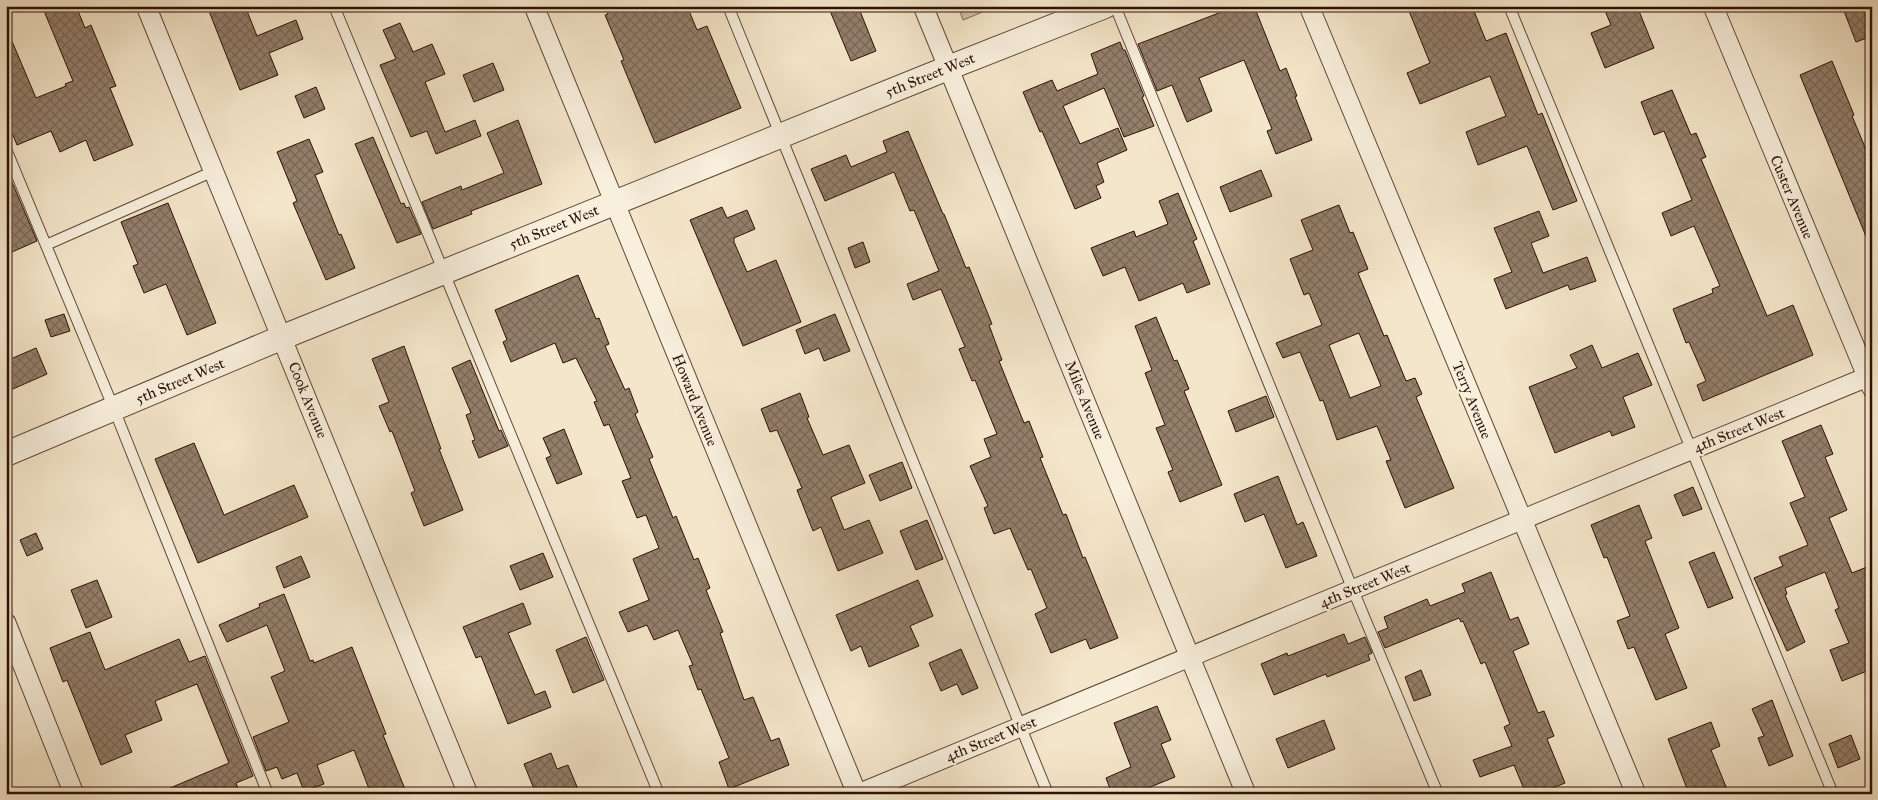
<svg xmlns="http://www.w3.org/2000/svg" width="1878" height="800" viewBox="0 0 1878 800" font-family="'IM FELL Great Primer',serif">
  <defs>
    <pattern id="park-tufts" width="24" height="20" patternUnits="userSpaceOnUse" patternTransform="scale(1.25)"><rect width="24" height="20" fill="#d2c2a9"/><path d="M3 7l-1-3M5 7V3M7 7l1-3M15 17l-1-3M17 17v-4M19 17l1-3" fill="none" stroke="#b5a690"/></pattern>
    <pattern id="building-cross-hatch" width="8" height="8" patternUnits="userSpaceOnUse" patternTransform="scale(1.25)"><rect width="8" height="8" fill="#947f6b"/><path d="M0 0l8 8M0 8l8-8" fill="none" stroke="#796756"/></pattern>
  </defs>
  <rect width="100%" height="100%" fill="#f4e6ca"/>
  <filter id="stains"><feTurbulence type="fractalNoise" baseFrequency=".004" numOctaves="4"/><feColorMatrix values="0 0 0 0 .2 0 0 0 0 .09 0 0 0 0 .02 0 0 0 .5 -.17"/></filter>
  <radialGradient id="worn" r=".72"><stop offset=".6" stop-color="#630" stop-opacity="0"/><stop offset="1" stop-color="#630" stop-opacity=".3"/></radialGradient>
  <path fill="url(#park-tufts)" stroke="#806957" d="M958,6H997L963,20Z"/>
  <path fill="url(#building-cross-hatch)" stroke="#2d1005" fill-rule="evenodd" d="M42,6H76L85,28L91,25L116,86L110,88L133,145L94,161L86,140L60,152L51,131L17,145L6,118V27L36,98L66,86L65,84L73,81Z
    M207,6H245L257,36L296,20L303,39L269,53L278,75L240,90Z
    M604,6H687L697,30L707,26L741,108L655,143L621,61L624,60L605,15L608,14Z
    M828,6H858L876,51L851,61Z
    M1237,6H1254L1280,71L1286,68L1297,96L1295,97L1312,140L1276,154L1267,131L1272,129L1244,60L1199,78L1212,111L1187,122L1172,85L1157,91L1138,44Z
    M1407,6H1472L1486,41L1506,33L1538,115L1542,113L1577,201L1553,210L1527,146L1478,165L1466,132L1506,116L1490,76L1420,104L1407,73L1430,63Z
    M1603,6H1637L1654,48L1605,68L1591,33L1611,25Z
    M1842,6H1872V36L1856,42Z
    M400,23L413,52L432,44L445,74L425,82L445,132L475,120L481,136L436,154L427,131L411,137L380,65L396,59L383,30Z
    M1120,42L1123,50H1125L1144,96L1142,97L1154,126L1124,137L1104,88L1063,106L1080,144L1118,128L1127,150L1097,163L1104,182L1096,186L1101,198L1075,209L1042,131L1040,132L1023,92L1052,80L1057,91L1098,74L1091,54Z
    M1832,61L1854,115L1852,116L1867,152L1872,150V251L1800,75Z
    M493,63L504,90L474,102L463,75Z
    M316,87L325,109L304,118L295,96Z
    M1672,90L1691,135L1696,133L1706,157L1701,159L1767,316L1793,305L1813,355L1703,401L1697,385L1706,381L1689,342L1686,343L1673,309L1713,293L1712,289L1720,286L1694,226L1671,236L1662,213L1692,200L1664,131L1654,135L1641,102Z
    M518,120L542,184L471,211L472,214L433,229L422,202L461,186L462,190L504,173L487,133Z
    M908,131L943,214H944L966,268L969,267L992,324L989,325L1002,360L999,361L1024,423L1029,421L1043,457L1040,458L1063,515L1066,514L1083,558L1085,557L1118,638L1090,649L1086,639L1051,653L1035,614L1047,608L1031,569L1028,570L1010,528L994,534L984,508L988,506L970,466L991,457L984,439L997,434L975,380L972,381L959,349L965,347L941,289L913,300L907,284L939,271L914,210L910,211L894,172L825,201L811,169L846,155L851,167L887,152L883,141Z
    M373,137L401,204L404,203L406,208L409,207L421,234L397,243L355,144Z
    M309,139L323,172L315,175L339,235L341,234L355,268L326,280L293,203L297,201L277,152Z
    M6,168L37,241L12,252L6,238Z
    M1261,170L1272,196L1230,212L1220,187Z
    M1178,193L1197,239L1193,241L1210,284L1187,293L1183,283L1139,301L1125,267L1103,276L1091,248L1134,231L1136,237L1168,224L1159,201Z
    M168,203L216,323L187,335L166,284L144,293L133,266L138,264L121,222Z
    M1339,205L1350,233L1353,232L1368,269L1358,273L1384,336L1387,335L1406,381L1415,378L1422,394L1416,397L1454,488L1405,508L1386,461L1391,460L1377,426L1337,440L1323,400L1320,401L1300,352L1283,358L1276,343L1322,325L1309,293L1304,295L1290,259L1313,250L1301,220ZM1359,333L1381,386L1350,398L1329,345Z
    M722,207L727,218L747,210L755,229L734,238V242L747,272L776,260L801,322L743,346L690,220Z
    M1539,211L1549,236L1531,243L1543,273L1587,257L1596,281L1570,290L1568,285L1506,309L1494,279L1512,272L1494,228Z
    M863,242L870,262L855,268L848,248Z
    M578,275L596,319L599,318L609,344L605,346L625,390L629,388L638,412L635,414L653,457L649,459L673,518L676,516L694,560L698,558L710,588L706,590L723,632L720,633L744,700L753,697L771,741L779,738L789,765L729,789L719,762L729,758L701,689L698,690L689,666L693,665L678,630L654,640L647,625L628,632L619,612L649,600L633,559L659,548L646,515L637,518L622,481L631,478L609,424L604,426L594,402L597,401L576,358L563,363L555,343L511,362L503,342L507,340L495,310Z
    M64,314L70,331L51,337L45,320Z
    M835,314L850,351L824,361L819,348L805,354L796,330Z
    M1156,317L1174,361L1177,360L1189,389L1184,391L1222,485L1180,502L1168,472L1173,470L1156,428L1165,425L1145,373L1152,370L1135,326Z
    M1592,345L1602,368L1638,353L1652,385L1623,397L1635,427L1612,436L1610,431L1555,453L1529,387L1577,368L1570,355Z
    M404,346L441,449H439L463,510L424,526L411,493L415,491L392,431L390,432L379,406L389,402L372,359Z
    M36,348L47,374L6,392V361Z
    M470,360L499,431L501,430L508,446L479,458L472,441L475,440L466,415L471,413L452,368Z
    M800,393L809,417L807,418L823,455L849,445L865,483L831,497L844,530L869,520L883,553L838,571L821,527L813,531L797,490L802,488L777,430L770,432L761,409Z
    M1266,396L1274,417L1236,432L1228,411Z
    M1821,425L1833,454L1825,457L1847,510L1829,518L1852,573L1872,565V669L1842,681L1830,650L1849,643L1835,610L1839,608L1825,572L1785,588L1787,594L1785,595L1805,642L1787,651L1754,578L1783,566L1779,557L1808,545L1790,503L1805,497L1782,441Z
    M564,429L582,474L557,484L546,458L551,456L543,438Z
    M194,443L224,515L294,485L308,517L198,563L155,459Z
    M902,462L912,488L880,501L869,475Z
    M1278,476L1297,525L1303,522L1317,556L1286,568L1264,514L1245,522L1234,494Z
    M1693,487L1702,509L1683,516L1674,495Z
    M1639,505L1652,538L1645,541L1679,628L1665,634L1687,688L1656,700L1634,647L1628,649L1617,621L1630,616L1607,557L1604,558L1591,525Z
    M927,520L943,559L916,570L900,531Z
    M36,533L43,549L27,556L20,540Z
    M1714,552L1733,598L1708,608L1689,562Z
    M543,553L553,577L520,590L510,566Z
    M301,556L310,577L284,588L276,567Z
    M1491,572L1510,620L1518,617L1529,644L1513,651L1538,713L1544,711L1554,736L1547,739L1565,783L1538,794H1526L1514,765L1480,777L1473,760L1512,746L1504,727L1510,724L1485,662L1481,664L1463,621L1461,622L1459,618L1385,648L1378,632L1388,628L1384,617L1427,599L1430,606L1465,592L1462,584Z
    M97,580L112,617L86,628L71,590Z
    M918,580L933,616L910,626L919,646L869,667L861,646L851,651L836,615Z
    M284,594L310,661L313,660L314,663L352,647L386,734L383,735L407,794H371L354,750L317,765L324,784L304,791L297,773L282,779L277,767L266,771L253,737L289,722L271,677L285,671L267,625L227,642L219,625L260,607L259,604Z
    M523,603L531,624L508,633L535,695L545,691L551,707L508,724L481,656L476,658L463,627Z
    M90,632L105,670L179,639L189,662L205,656L253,776L236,783L240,794H156L229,763L197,684L155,701L162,720L125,735L132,752L101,765L67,680L63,682L50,648Z
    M1344,634L1348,644L1365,637L1372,653L1368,655L1370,660L1327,677L1326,674L1274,695L1261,664L1287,653L1288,656Z
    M586,637L604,680L573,693L556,650Z
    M961,649L978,688L962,695L957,684L941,691L929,663Z
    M1421,670L1431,695L1414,701L1405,677Z
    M1772,700L1793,756L1769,766L1758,738L1764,736L1752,709Z
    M1157,706L1171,740L1161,744L1175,777L1133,794H1112L1106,778L1131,767L1114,723Z
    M1324,720L1335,749L1288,768L1276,739Z
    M1711,722L1720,746L1711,750L1729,794H1689L1668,739Z
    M1851,735L1860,759L1838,768L1829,744Z
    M551,753L557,769L568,765L580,794H536L524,764Z"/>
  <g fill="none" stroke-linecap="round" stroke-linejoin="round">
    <defs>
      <path id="service" d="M334,6L659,794
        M728,6L1048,794
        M1115,6L1353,590L1438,794
        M1509,6L1833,794
        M6,149L114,409L268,794
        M46,245L214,171"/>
      <path id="minor" d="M146,6L468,794
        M534,6L857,794
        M923,6L1246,794
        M1309,6L1636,794
        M1713,6L1872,388
        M6,623L74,794
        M858,794L1872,375"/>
      <path id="tertiary" d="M6,454L283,337L948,68L1105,6"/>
    </defs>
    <use href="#service" stroke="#5f4636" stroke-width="12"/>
    <use href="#minor" stroke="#5f4636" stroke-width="21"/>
    <use href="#tertiary" stroke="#5f4636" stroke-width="26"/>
    <use href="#service" stroke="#f8efdd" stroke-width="10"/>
    <use href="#minor" stroke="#f8efdd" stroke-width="19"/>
    <use href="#tertiary" stroke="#f8efdd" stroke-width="24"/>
  </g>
  <g text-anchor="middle" stroke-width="4.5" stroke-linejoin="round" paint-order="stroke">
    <g font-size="15" fill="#2d1005" stroke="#f8efdd">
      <text transform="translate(930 75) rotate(-22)" y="5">5th Street West</text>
      <text transform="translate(1792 197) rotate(67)" y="5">Custer Avenue</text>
      <text transform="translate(554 227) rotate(-22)" y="5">5th Street West</text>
      <text transform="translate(180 381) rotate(-23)" y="5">5th Street West</text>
      <text transform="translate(308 400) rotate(68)" y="5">Cook Avenue</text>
      <text transform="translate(695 400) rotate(68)" y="5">Howard Avenue</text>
      <text transform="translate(1085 400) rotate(68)" y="5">Miles Avenue</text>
      <text transform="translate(1472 400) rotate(68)" y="5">Terry Avenue</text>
      <text transform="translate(1739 430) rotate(-22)" y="5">4th Street West</text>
      <text transform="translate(1365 585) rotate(-22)" y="5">4th Street West</text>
      <text transform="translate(991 739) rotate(-22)" y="5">4th Street West</text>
    </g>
  </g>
  <rect width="1878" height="800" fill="none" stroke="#f4e6ca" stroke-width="25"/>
  <rect x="8" y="8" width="1863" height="785" fill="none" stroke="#2d1005" stroke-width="2.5"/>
  <rect x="12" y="12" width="1853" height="775" fill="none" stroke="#2d1005"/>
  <rect width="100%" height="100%" filter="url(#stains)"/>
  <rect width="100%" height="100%" fill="url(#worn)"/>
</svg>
